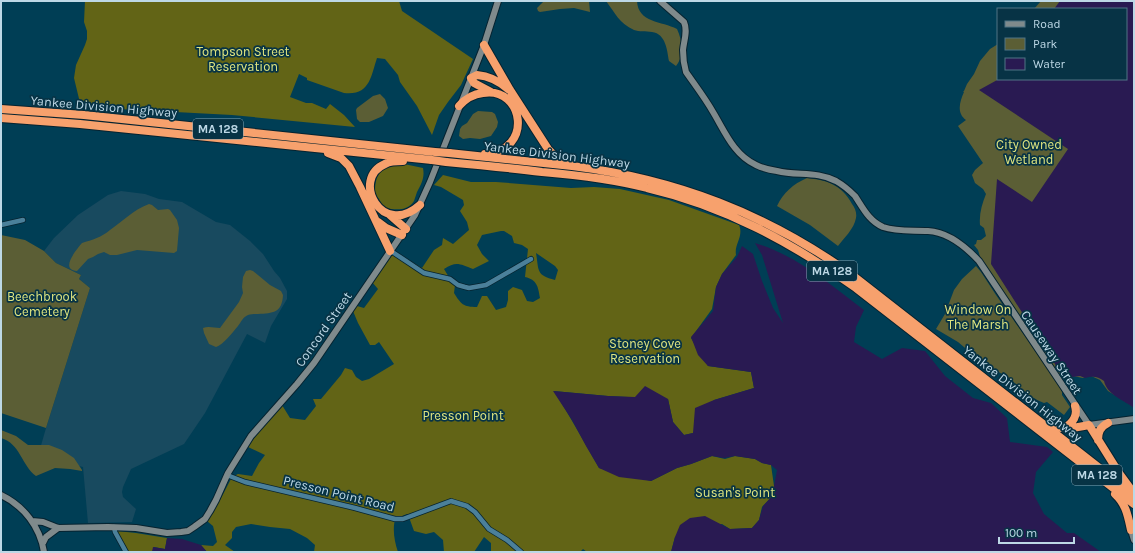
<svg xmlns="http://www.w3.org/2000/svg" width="1135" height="553" viewBox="0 0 1135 553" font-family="Karla,sans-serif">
  <rect width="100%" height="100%" fill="#003e55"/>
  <path fill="#184a5f" d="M121,191L145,194L159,199L182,202L216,222L230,225L250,241L263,254L274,271L280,278L287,291V299L271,326L265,343L247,334L205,413L184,444L131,469L123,487L122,492L123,497L136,509L132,522L88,523L83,467L38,456L46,428L90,288L79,279L81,275L56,263L44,251L54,238L78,215L108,195Z"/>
  <path fill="#5b5e35" d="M544,1H589L590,12L574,8L560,9L540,12L538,11L537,8Z
    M606,1H637C638,23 662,21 677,29C682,40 685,55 676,66L669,61C667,50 666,34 652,32C646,31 639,32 634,30C619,23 615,13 606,1Z
    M1041,1H1134V407L1108,391L1100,380L1089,375L1083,378L1073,376L1060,377L1043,349L981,260L978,250L974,245L976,244L977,240H981L986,236L984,228L980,225C979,214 982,204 986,194L983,189L975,183L972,175L975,170L983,163L958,126L966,120C956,113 960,101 964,92L963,91H964L967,84L974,74L980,61L990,49L998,44V79H1126V9H1034Z
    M380,94L385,99L388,108L383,116L369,122H360L357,119L356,110L357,108L373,96Z
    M478,111L492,112L495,114L498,122L497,127L491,136L480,139L470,138L463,139L459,136L460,129L462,126L467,123L473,114Z
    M807,178C827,180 842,185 852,204C855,208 857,213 856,218C854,229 844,238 838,246L810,225L777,206C783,193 793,184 807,178Z
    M149,204L152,205L158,210L168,209L170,210L177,220L179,228L177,251L174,253L137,250L117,255H110L104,252L98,254L93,257L88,259L77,271C59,270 77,249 82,243C92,240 102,237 110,230C123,221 133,210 149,204Z
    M1,235L25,240L44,251L56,263L81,275L79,279L90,288L46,428L1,413Z
    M976,266L981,272L996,295L1059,385L1062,392V395L1070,407L1064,415L1047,402L1044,403L1037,400L1027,394L1009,378L983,363L958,342L936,329L945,314L954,290L962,279Z
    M250,270L253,271L270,285L281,291L283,295C282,313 273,313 258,314C255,314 251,314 248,315C243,317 241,322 238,326C233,332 223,345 216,347L209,344L204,333L203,328C209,326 214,328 220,328L239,302L243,293L242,287L243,277L246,271Z
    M1,430L16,436L28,445H49L62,450L74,458L82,470V471L70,469L55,468L36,476C22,466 20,443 1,438Z"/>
  <path fill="#626416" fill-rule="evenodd" d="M85,1H399L402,11L473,59L461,85L448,102L439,115L432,135L417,106L400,82L398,75L385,59L377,58C371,76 370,96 344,93L307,80V78L299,74L290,97L306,103H312L326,109L330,104L344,115L355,127L232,115L81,107L74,78L76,65L85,45L87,39V31L84,22Z
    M392,164H404L423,168C425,178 421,184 417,192C416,195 415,198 414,201C407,212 393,210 383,207L379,199L375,194C375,179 377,171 392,164Z
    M443,175L471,182H496L571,188L594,187L620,189L669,200L739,225C744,236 734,244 736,255L722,274L716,287L712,309L691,338L708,366L751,372L754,388L714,400L693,433L684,435L673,422L668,399L608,396L554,391C570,416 584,442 599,468L651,481L677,468L691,464L712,456L725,459L735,456L755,459L762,463L771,465L775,493L762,507L759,520L752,528L730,529L722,524L675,537L671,552H587L583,549L580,552H491V543L484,537L474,552H444L443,540L434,532L426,534L414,531L410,520V515L407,514L402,516H396C392,528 394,540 398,552H314L315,545L307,538L290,529L270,527L251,524L236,527L232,532V538L225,545L235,552H207L201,545L213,546L217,542L213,526L207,521L219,502L232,477L238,474L252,476L259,463L265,455L248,447L265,422L282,405L290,418L305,420L316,406L313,399H321L341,375L345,368L352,370L356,377L362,381L369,379L394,364L379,342L375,345H370L358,323L353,311L357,306L364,308L378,289L372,282L392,255L397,253L422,268L434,250L442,245L443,238L453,244L469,230L467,222L460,211L464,205L463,200L441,187L434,185ZM501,231H504L512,236L514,243L522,245L528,249L525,277C537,280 538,286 540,298L533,302L527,301L522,290L513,287L508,291V300L506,307L496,310L487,296H482L477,307C463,307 461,304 454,293L455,285L450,279L444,269C456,261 460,264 473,269L489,261L482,254L477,245L482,235ZM536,253L555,266L558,270L555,280C536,275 539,271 536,253Z
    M117,531L136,533L167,538L165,549L154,547L152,552H129Z"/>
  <path fill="#291a52" d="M1060,1H1134V408C1124,400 1107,395 1104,381C1097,376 1093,376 1085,378L1080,376L1072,377L1062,375L991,264L997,179L1032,202L1068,149L979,90L999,79H1126V9H1054Z
    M755,243C796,255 831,285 864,310L856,327L854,342L882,359L902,348L925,351L945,376L973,398L991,403L1007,418L1010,442L1047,447L1053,452L1036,472L1033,493L1044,514L1067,533H1074L1101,552H671L675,537L680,525L690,518L705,516L730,529L752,528L759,520L763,506L775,493L774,486L777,470L771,465L762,463L755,459L735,456L724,458L712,456L691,464L677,468L651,481L619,477L599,468L586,446L572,420L553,391L608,396L635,397L645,386L668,399L673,422L684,435L693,433L695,408L714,400L754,388L751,372L708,366L698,355L691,337L713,311L716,287L722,274L737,257L742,246L753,254L762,281L773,308L783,323L762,255Z
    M167,538L182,539L201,545L207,552H152L153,547L165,549Z"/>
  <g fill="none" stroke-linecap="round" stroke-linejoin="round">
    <defs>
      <path id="street" d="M1,225L23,220
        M391,251L424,273L450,279L458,285L465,287L469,288L486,285L531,259
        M227,475L245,482L355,508L395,519H403L451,501L467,506L475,512L489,529L507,540L521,552
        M114,527L115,532L126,552"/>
      <path id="secondary" d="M660,1L684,22C688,31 684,40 683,50C683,57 684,65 686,72C695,85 705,98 713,112C725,132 734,155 756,165C762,168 770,170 777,171C797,176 817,171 836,181C843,185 849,190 855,196C863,208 869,221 883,227C897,232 913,230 928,231C949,232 966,247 979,261L1089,425L1134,419
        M1,495C24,506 40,527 44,552
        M32,521L43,522L58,528L108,527L136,528L167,533L181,532L188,531L194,527L205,519L210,511L216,500L228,473L251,436L297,384L314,363L415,215L430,182L484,45L498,1
        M1131,530L1134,540
        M43,543L46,537L58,528"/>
      <path id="highway" d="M484,45L510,90L548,149L555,156L570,163
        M491,92L474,83L471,78L477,75C488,76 499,81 508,89
        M459,106C465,99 474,94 483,93C524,86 534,151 485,154
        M1,109L84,115L435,152
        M1,118L80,124L432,160
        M328,153L341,158L349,166L360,187L390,251
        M449,153L572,166C676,179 767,214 852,275L1134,495
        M403,161C397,161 390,161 385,164C350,179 382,239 420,205
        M446,162C478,165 510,168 542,172C577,175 613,179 647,188C725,206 792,243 856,288L1134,504
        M390,215L406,229
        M378,222L386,228L402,235
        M1049,424C1061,431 1075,428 1089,425L1119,473L1130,488
        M1065,428C1073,422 1078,416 1075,406
        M1098,440C1098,432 1100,427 1108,423
        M1115,494C1126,504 1128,516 1131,530"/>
    </defs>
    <use href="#street" stroke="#062330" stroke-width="6"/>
    <use href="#secondary" stroke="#062330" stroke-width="8"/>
    <use href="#highway" stroke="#062330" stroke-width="10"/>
    <use href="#street" stroke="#4b809a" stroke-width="4.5"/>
    <use href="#secondary" stroke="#7f8a8c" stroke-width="6"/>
    <use href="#highway" stroke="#f7a16d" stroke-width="8"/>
    <defs>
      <path id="highway-bridge" d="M435,152L449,153
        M432,160L446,162"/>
    </defs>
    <use href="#highway-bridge" stroke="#062330" stroke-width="10" stroke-linecap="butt"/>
    <use href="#highway-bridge" stroke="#f7a16d" stroke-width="8"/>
  </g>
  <g text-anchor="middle" stroke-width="3.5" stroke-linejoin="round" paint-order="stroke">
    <g fill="#073345" stroke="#86a6b6" stroke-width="1">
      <rect x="193" y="119" width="50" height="20" rx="3"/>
      <rect x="807" y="261" width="50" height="20" rx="3"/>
      <rect x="1072" y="465" width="50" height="20" rx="3"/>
    </g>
    <g font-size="12" font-weight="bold" fill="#bdd8e6">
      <text x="218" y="133">MA 128</text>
      <text x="832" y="275">MA 128</text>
      <text x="1097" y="479">MA 128</text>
    </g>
    <g font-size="13" fill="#e0e57f" stroke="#073345">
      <text x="243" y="56">Tompson Street<tspan x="243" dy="15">Reservation</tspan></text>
      <text x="1029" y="149">City Owned<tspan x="1029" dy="15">Wetland</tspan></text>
      <text x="42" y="301">Beechbrook<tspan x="42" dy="15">Cemetery</tspan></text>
      <text x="978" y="314">Window On<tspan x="978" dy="15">The Marsh</tspan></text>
      <text x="645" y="348">Stoney Cove<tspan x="645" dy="15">Reservation</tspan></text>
      <text x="463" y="420">Presson Point</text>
      <text x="735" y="497">Susan's Point</text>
    </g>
    <g font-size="13" fill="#bdd8e6" stroke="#073345">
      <text transform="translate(104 106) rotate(5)" y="5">Yankee Division Highway</text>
      <text transform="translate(557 154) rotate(7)" y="5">Yankee Division Highway</text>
      <text transform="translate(323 329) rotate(-55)" y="5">Concord Street</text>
      <text transform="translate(1052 352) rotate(56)" y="5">Causeway Street</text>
      <text transform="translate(1023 393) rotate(38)" y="5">Yankee Division Highway</text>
      <text transform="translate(339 493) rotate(14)" y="5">Presson Point Road</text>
    </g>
  </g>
  <rect width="1135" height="553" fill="none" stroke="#bdd8e6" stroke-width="4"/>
  <rect x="997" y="8" width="130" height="72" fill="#073345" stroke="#507585"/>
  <rect x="1005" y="21" width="20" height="6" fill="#7f8a8c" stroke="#507585"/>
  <text x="1033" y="28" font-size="12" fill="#bdd8e6">Road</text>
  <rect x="1005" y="38" width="20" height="12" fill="#5b5e35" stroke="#507585"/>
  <text x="1033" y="48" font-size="12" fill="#bdd8e6">Park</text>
  <rect x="1005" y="58" width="20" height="12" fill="#291a52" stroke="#507585"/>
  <text x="1033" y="68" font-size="12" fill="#bdd8e6">Water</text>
  <path d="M999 537v6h75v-6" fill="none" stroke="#bdd8e6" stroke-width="2"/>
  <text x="1005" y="537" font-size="12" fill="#bdd8e6" stroke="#073345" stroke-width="3" paint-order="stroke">100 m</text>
</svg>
